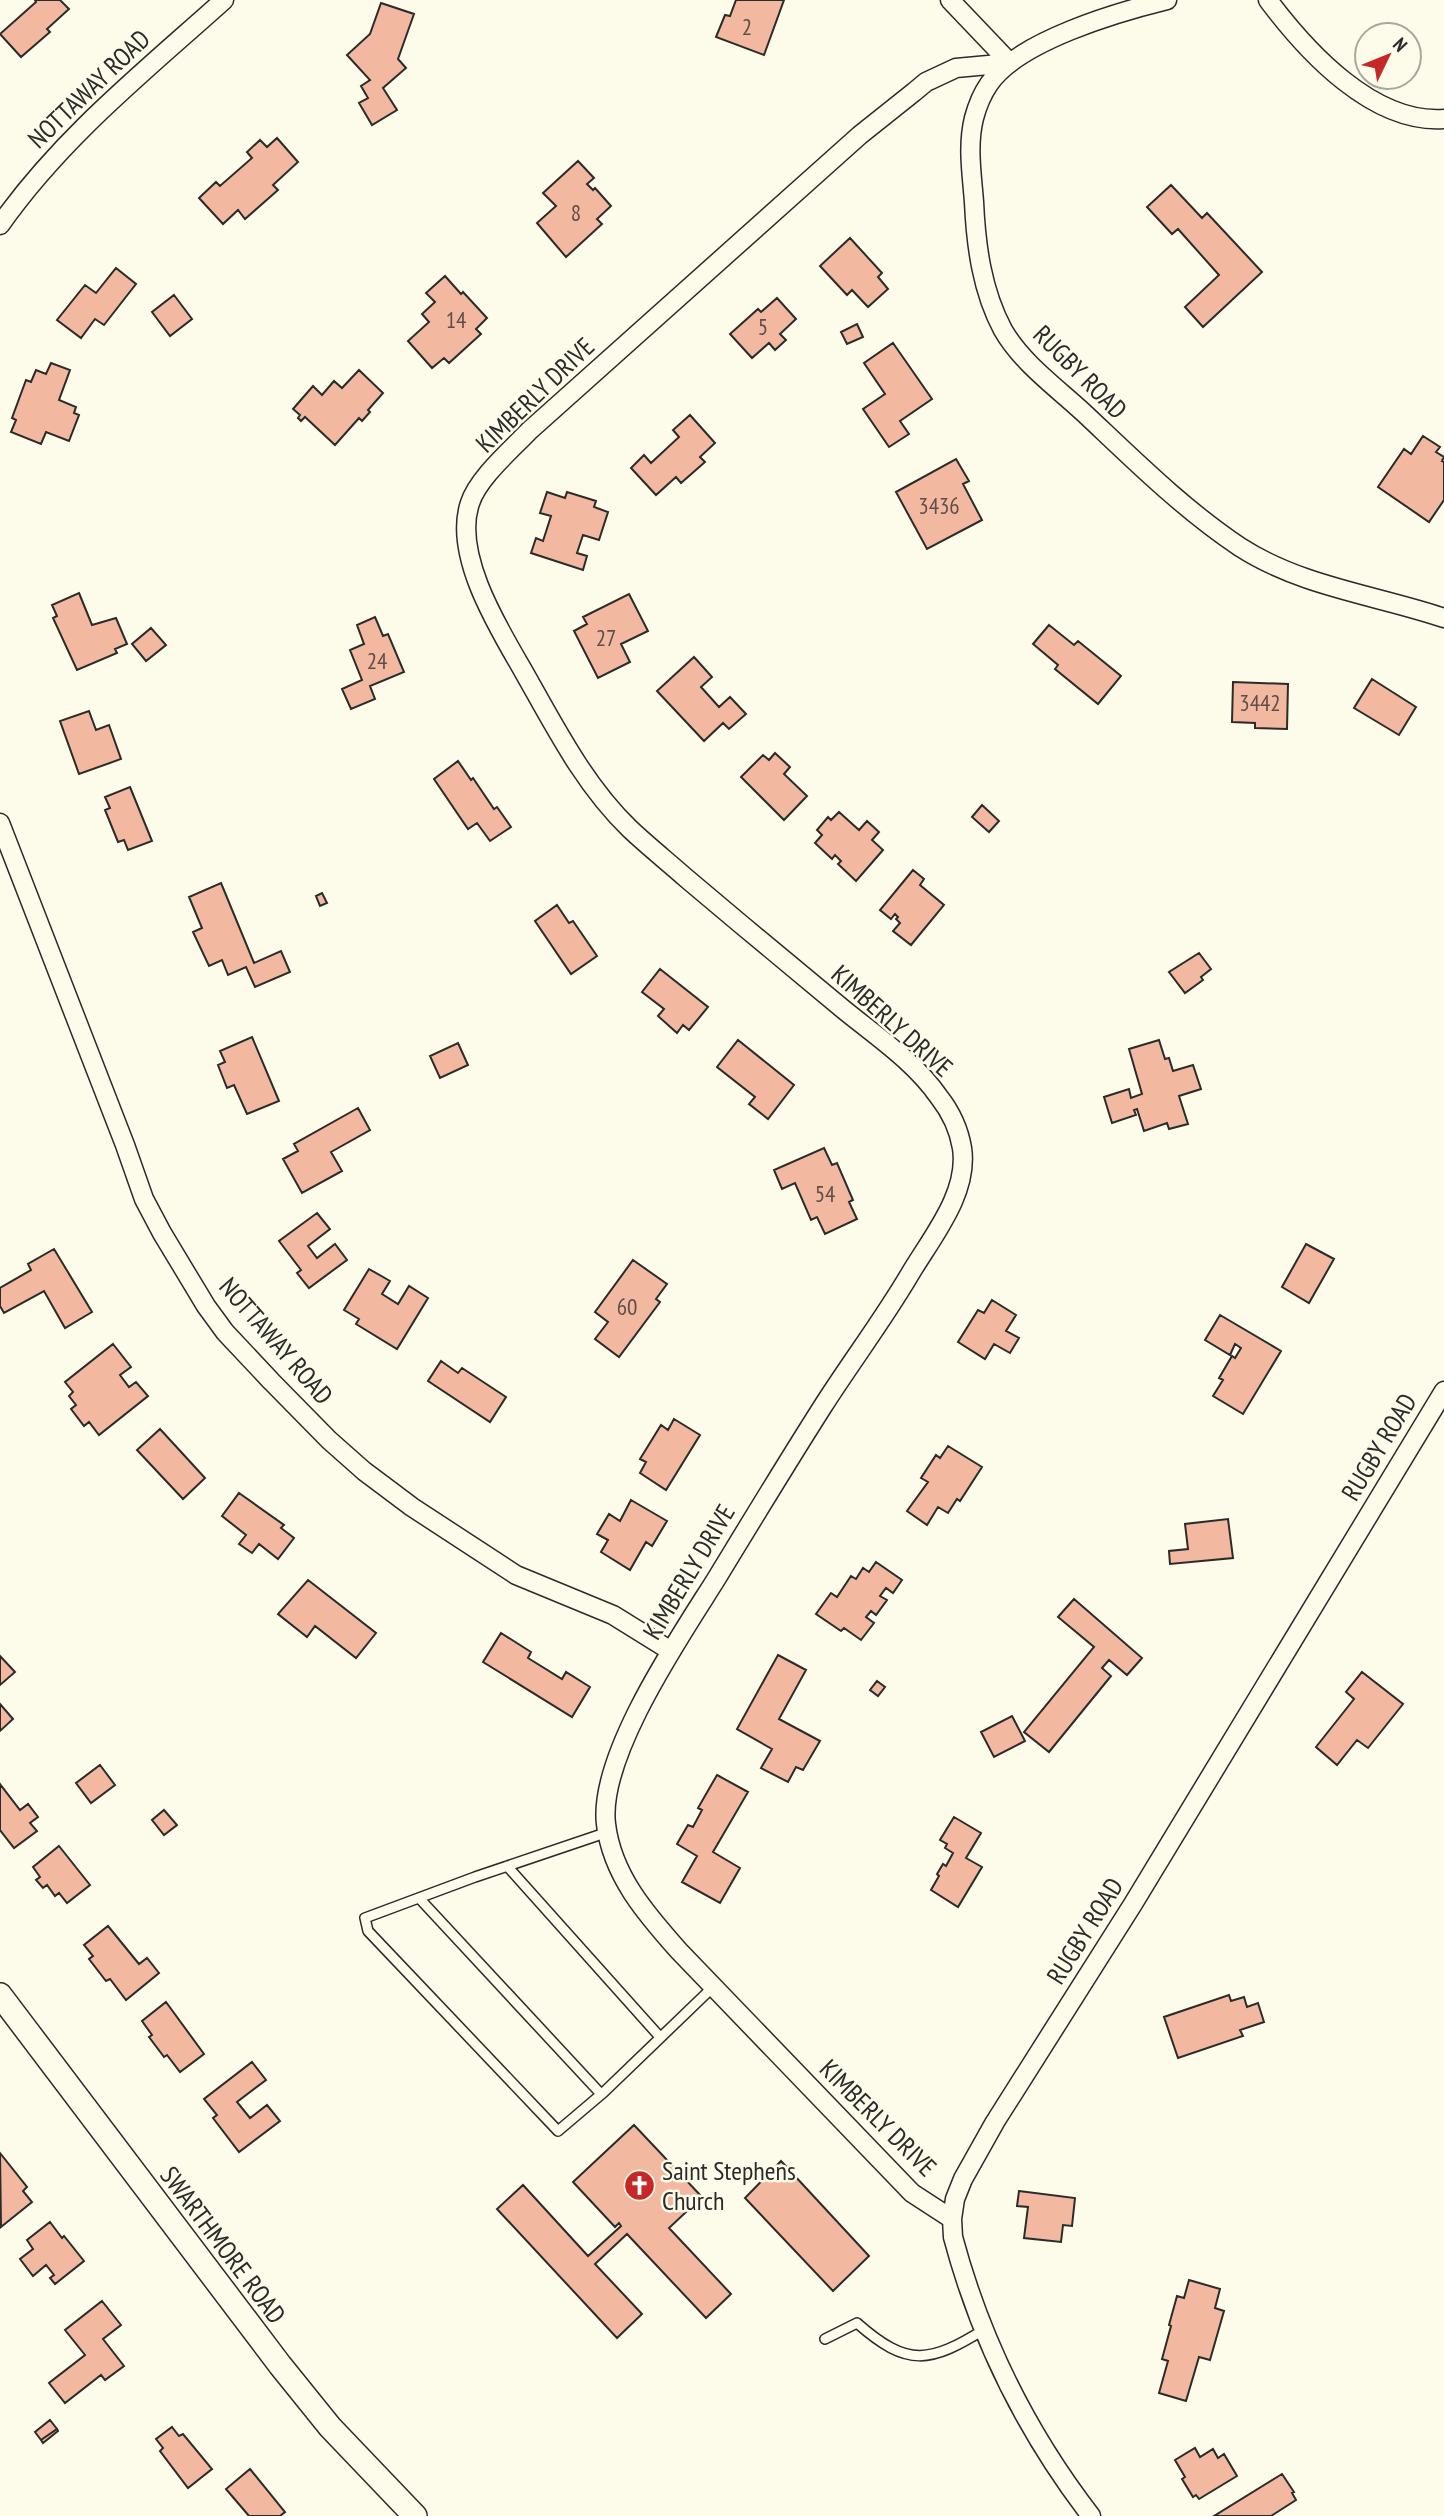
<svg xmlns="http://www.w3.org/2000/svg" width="1444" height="2516" viewBox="0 0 1444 2516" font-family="'PT Sans Narrow',sans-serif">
  <rect width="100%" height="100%" fill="#fdfbea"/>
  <path fill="#f2b8a0" stroke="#2b2b2b" stroke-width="2" d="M35,0H60L69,9L47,29L50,32L21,57L0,34L36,2Z
    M736,0H784L764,55L716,37L725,15L730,16Z
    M381,3L414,14L398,59L406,68L383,88L397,110L372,125L359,103L368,98L361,86L370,80L347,55L370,34Z
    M277,138L298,162L273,185L278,190L245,219L238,210L223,224L199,198L216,182L220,186L252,158L247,152L260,140L267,147Z
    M578,161L594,178L587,184L593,190L595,188L611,206L597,219L602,224L566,257L537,223L556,206L543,193Z
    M1171,185L1202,218L1207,213L1262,272L1203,327L1185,307L1219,275L1178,229L1172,234L1147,207Z
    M850,238L882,273L878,277L888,289L868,307L852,290L847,295L820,266Z
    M116,268L136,284L104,325L95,319L81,338L57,320L85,285L96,293Z
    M445,276L461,294L463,292L487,318L476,329L481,334L449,363L444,358L432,368L408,341L429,322L422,314L435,302L426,293Z
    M174,295L192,319L170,336L152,312Z
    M777,298L796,319L780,334L786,340L775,350L769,343L752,358L730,334L758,309L761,312Z
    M857,324L863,337L847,344L841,332Z
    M893,343L932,399L900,421L909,434L889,447L863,409L885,394L864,363Z
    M51,363L70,370L59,400L76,407L74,413L79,415L69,441L46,432L41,444L11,432L16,420L12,418L26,380L31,382L36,370L46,374Z
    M359,370L383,393L368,410L370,412L362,421L359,418L335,445L305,417L301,421L298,418L300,415L293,409L313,386L322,395L334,381L342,388Z
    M690,415L715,443L700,457L705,462L681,483L676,477L656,495L631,468L644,455L651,463L679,437L673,430Z
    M1423,436L1440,447L1436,452L1444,457L1442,461L1444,462V500L1429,522L1378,487L1404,449L1411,454Z
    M956,459L969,481L963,484L982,520L927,549L896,492Z
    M547,492L565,498L567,492L596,501L594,507L608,512L599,540L583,535L577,553L587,556L583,570L531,553L536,538L543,541L551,516L540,513Z
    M79,593L92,625L116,618L127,644L115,649L117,653L77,670L53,618L57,616L52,605Z
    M629,594L648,631L621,644L630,662L598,678L574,631L587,624L583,617Z
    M375,617L383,636L388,634L404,672L370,686L375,699L351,709L342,689L362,680L350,650L364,644L357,625Z
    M1049,625L1074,645L1078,641L1121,676L1098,704L1055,669L1058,665L1033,644Z
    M151,628L166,645L146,661L132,644Z
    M694,657L712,677L701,687L719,707L730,697L746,714L729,729L723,723L704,741L657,691Z
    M1372,679L1416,707L1399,735L1354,708Z
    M1233,682L1288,684L1287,729L1255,728V723L1232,722Z
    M89,711L96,730L109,725L121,759L79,774L60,721Z
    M775,753L790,767L784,774L807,796L784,820L741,777L763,755L769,760Z
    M458,761L471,780L473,778L494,809L497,807L511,827L490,841L477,823L468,829L434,779Z
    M130,787L152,841L128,850L124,840L118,842L105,810L110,808L105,797Z
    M982,805L999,821L989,832L972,817Z
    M839,812L859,830L867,821L879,832L872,840L883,850L856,881L838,864L841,861L835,855L832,859L815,843L822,835L817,830L828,817L831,820Z
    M913,870L924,879L920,885L944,905L911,945L893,931L900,923L896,919L898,917L895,914L891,919L880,910Z
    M221,883L254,963L281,951L290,972L255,987L246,967L228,975L222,960L209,966L193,932L202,928L189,897Z
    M322,893L327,903L320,906L316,896Z
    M557,905L569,923L573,921L597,956L571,974L535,921Z
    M1199,953L1211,969L1201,977L1203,980L1185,993L1169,972Z
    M660,969L708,1007L689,1030L683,1025L677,1033L658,1016L664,1009L642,992Z
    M252,1037L279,1101L247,1114L234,1085L227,1088L218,1065L225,1062L220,1051Z
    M738,1040L794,1085L768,1119L749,1104L755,1097L717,1067Z
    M1159,1040L1165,1059L1169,1058L1173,1071L1193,1065L1201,1089L1179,1096L1188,1124L1169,1129L1167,1123L1144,1131L1137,1109L1134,1110L1136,1115L1112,1123L1104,1097L1129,1089L1131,1098L1142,1094L1129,1049Z
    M458,1043L468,1065L440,1078L430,1056Z
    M358,1108L370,1130L331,1152L342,1171L302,1193L283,1159L298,1151L294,1144Z
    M824,1148L832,1165L837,1163L853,1200L849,1202L857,1219L825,1234L817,1217L811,1220L795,1183L782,1189L774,1170Z
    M317,1213L330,1229L308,1246L317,1258L335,1244L347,1260L309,1288L297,1273L301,1270L279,1241Z
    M1306,1244L1334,1259L1309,1303L1282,1287Z
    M54,1249L92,1312L65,1328L44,1291L4,1313L0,1306V1288L31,1270L28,1264Z
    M633,1260L667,1284L656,1299L660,1302L619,1357L595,1339L608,1322L595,1312Z
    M369,1269L390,1281L382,1294L398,1304L409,1286L428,1298L397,1349L356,1324L359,1319L344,1310Z
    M992,1300L1016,1315L1006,1331L1019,1338L1010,1353L994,1344L985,1359L958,1342L978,1310L984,1313Z
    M1220,1315L1281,1351L1243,1414L1213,1396L1223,1380L1219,1378L1232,1356L1235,1358L1241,1348L1235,1344L1230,1355L1205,1340Z
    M113,1344L131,1367L120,1375L129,1387L136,1382L148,1396L99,1435L89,1422L84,1426L71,1409L76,1405L69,1396L73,1392L65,1382Z
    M441,1361L458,1373L462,1368L506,1397L490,1422L428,1381Z
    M674,1419L700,1435L666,1490L640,1473L646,1462L640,1459L661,1425L668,1430Z
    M160,1429L205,1478L183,1499L137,1450Z
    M948,1446L982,1467L960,1501L957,1499L948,1513L938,1507L927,1525L907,1511L928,1482L921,1478L936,1455L940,1458Z
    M239,1493L284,1525L281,1528L294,1538L278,1559L259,1544L252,1553L239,1544L246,1535L222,1516Z
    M631,1500L667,1521L652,1546L646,1542L630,1570L601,1552L608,1540L597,1534L609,1514L620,1521Z
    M1228,1519L1233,1558L1170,1564L1169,1551L1188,1549L1185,1524Z
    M876,1562L902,1580L893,1593L886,1588L880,1596L887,1600L876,1615L871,1611L866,1617L874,1623L861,1640L844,1628L841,1631L816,1614L831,1593L837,1597L851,1576L856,1579L863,1568L869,1572Z
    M308,1580L376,1633L356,1658L315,1626L307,1637L278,1614Z
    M1074,1599L1142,1658L1127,1675L1109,1660L1102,1668L1111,1676L1049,1752L1024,1732L1094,1647L1058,1617Z
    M501,1633L531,1652L528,1658L562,1679L566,1672L590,1687L572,1717L483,1662Z
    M778,1655L806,1670L779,1719L820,1741L803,1770L796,1767L788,1782L761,1768L772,1749L737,1729Z
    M0,1656L15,1672L0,1685Z
    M1362,1672L1403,1704L1368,1748L1357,1740L1337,1765L1316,1747L1354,1699L1346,1692Z
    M877,1681L885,1687L878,1696L870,1690Z
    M0,1704L13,1719L0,1731Z
    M1012,1716L1025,1741L994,1757L981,1732Z
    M100,1765L115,1785L91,1803L76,1783Z
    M717,1775L748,1792L713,1852L740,1868L720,1903L682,1882L697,1856L677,1844L688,1825L693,1827L702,1810L698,1808Z
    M0,1784L20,1810L28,1804L38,1817L30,1823L37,1831L14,1848L0,1830Z
    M164,1810L177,1825L164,1835L152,1820Z
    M954,1817L981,1833L966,1858L982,1867L958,1907L931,1890L939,1876L937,1874L943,1864L946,1866L953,1853L945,1848L947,1844L940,1840Z
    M59,1846L90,1885L67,1903L59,1893L55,1896L47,1885L43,1888L36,1880L40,1877L33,1867Z
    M108,1926L139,1964L147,1958L159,1973L126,2000L110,1979L106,1981L89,1959L93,1956L84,1945Z
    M1229,1995L1231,2001L1244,1997L1247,2007L1258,2003L1264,2022L1240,2030L1243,2036L1178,2058L1164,2017Z
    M166,2002L204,2054L180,2072L167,2055L164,2057L149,2037L152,2035L142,2021Z
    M252,2062L266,2080L237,2102L250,2118L267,2105L280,2121L239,2152L213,2118L217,2115L204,2099Z
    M634,2125L702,2197L669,2228L731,2294L706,2318L627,2234L595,2264L642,2314L617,2338L497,2209L523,2185L588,2256L621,2226L619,2223L615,2227L573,2182Z
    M0,2153L27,2187L23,2191L32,2202L1,2227Z
    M781,2161L869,2256L833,2291L745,2198Z
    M1019,2191L1075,2198L1072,2226L1063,2225L1061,2242L1024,2238L1028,2207L1017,2206Z
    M50,2222L62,2238L64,2236L84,2261L55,2284L50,2278L54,2275L46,2265L33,2276L20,2259L33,2249L27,2240Z
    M1189,2280L1220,2289L1215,2308L1224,2311L1210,2360L1199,2357L1186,2401L1159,2393L1168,2361L1162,2359L1171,2326L1169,2325L1177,2296L1184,2298Z
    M102,2301L121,2325L103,2339L124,2366L105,2380L101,2375L65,2403L49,2383L85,2355L65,2330Z
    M50,2420L57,2429L41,2440L35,2432Z
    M172,2427L179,2436L183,2434L212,2469L188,2488L160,2451L163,2448L156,2439Z
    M57,2429L58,2431L43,2443L41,2440Z
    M1195,2448L1200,2457L1213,2449L1218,2458L1224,2454L1237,2476L1199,2499L1196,2495L1193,2497L1182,2479L1185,2477L1175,2460Z
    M250,2469L285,2512L280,2516H249L226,2489Z
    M1282,2474L1294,2492L1292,2493L1296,2500L1271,2516H1214Z"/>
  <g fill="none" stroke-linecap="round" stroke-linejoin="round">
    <defs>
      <path id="service" d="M608,1832L475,1877L365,1918L368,1931L558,2131L604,2092L713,1987
        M507,1866L660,2037
        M419,1898L601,2094
        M825,2339L857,2323C908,2368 930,2363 985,2329"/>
      <path id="minor" d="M950,0L1010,63
        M1167,0C1118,12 1018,41 989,84C982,94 977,107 974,118C967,146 972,175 974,202C976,246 982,291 1003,330C1022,363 1056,387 1084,413C1134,460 1183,509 1240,547C1302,587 1376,595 1444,618
        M1268,0C1307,52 1373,124 1444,119
        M0,225C62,137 145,71 224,0
        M0,823L125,1145L144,1199L162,1233L206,1306L225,1332L271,1381L329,1440L364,1471L412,1507L516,1575L613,1615L671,1651
        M952,2219L912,2193L679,1951C646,1914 612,1875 606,1824C598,1757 679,1638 715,1581C751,1522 786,1464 823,1406C851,1362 883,1320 910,1274C932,1237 969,1193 962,1148C959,1130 950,1111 939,1097C915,1062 876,1036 843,1009C791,966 738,922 686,878C668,862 648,846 630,829C583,784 553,723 521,667C496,624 453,553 470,503C478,478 511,450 529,431L860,135L914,92L926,82L956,68L1010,63
        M1091,2516C1027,2433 980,2338 953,2237L952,2219L955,2199L963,2179L995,2122L1133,1904L1444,1391"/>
      <path id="tertiary" d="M0,1995L280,2365L330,2427L415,2516"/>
    </defs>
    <use href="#service" stroke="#2b2b2b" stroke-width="12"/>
    <use href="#minor" stroke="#2b2b2b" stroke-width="21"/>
    <use href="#tertiary" stroke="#2b2b2b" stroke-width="26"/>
    <use href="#service" stroke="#fdfbea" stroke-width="9"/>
    <use href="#minor" stroke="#fdfbea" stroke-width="18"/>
    <use href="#tertiary" stroke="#fdfbea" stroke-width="23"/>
  </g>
  <defs>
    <symbol id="church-disc" viewBox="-11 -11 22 22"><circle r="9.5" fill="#c62828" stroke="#fdfbea"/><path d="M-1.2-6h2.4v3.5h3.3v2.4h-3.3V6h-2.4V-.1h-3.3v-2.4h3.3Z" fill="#fff"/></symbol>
  </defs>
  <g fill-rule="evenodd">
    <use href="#church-disc" x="622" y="2168" width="35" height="35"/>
  </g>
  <g text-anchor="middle" stroke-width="5" stroke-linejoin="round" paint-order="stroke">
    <g font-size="23" fill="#5d4e48">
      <text x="747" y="35">2</text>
      <text x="576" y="221">8</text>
      <text x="456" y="328">14</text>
      <text x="763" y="335">5</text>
      <text x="939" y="514">3436</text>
      <text x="606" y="646">27</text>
      <text x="377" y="669">24</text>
      <text x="1260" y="711">3442</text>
      <text x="825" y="1202">54</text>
      <text x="627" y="1315">60</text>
    </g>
    <g font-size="26" fill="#2b2b2b" stroke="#fdfbea">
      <text transform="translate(89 89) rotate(-44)" y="9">NOTTAWAY ROAD</text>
      <text transform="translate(1080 372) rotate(45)" y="9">RUGBY ROAD</text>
      <text transform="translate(535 395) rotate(-44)" y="9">KIMBERLY DRIVE</text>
      <text transform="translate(892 1021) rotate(42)" y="9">KIMBERLY DRIVE</text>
      <text transform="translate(276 1341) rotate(49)" y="9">NOTTAWAY ROAD</text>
      <text transform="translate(1379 1447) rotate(-59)" y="9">RUGBY ROAD</text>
      <text transform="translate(689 1572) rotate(-59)" y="9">KIMBERLY DRIVE</text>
      <text transform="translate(1085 1931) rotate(-58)" y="9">RUGBY ROAD</text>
      <text transform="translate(878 2118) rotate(45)" y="9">KIMBERLY DRIVE</text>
      <text transform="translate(223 2245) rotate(53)" y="9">SWARTHMORE ROAD</text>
    </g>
    <g font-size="26" fill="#2b2b2b" stroke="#fdfbea" text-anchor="start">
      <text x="662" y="2180">Saint Stephens<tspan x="662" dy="30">Church</tspan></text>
    </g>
  </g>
  <g transform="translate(1388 56) rotate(47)"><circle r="33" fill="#fdfbea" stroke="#a9a89e" stroke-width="2"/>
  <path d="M0-5L12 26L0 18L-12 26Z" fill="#c62828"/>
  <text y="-10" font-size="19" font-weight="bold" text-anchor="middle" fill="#2b2b2b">N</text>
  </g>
</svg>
